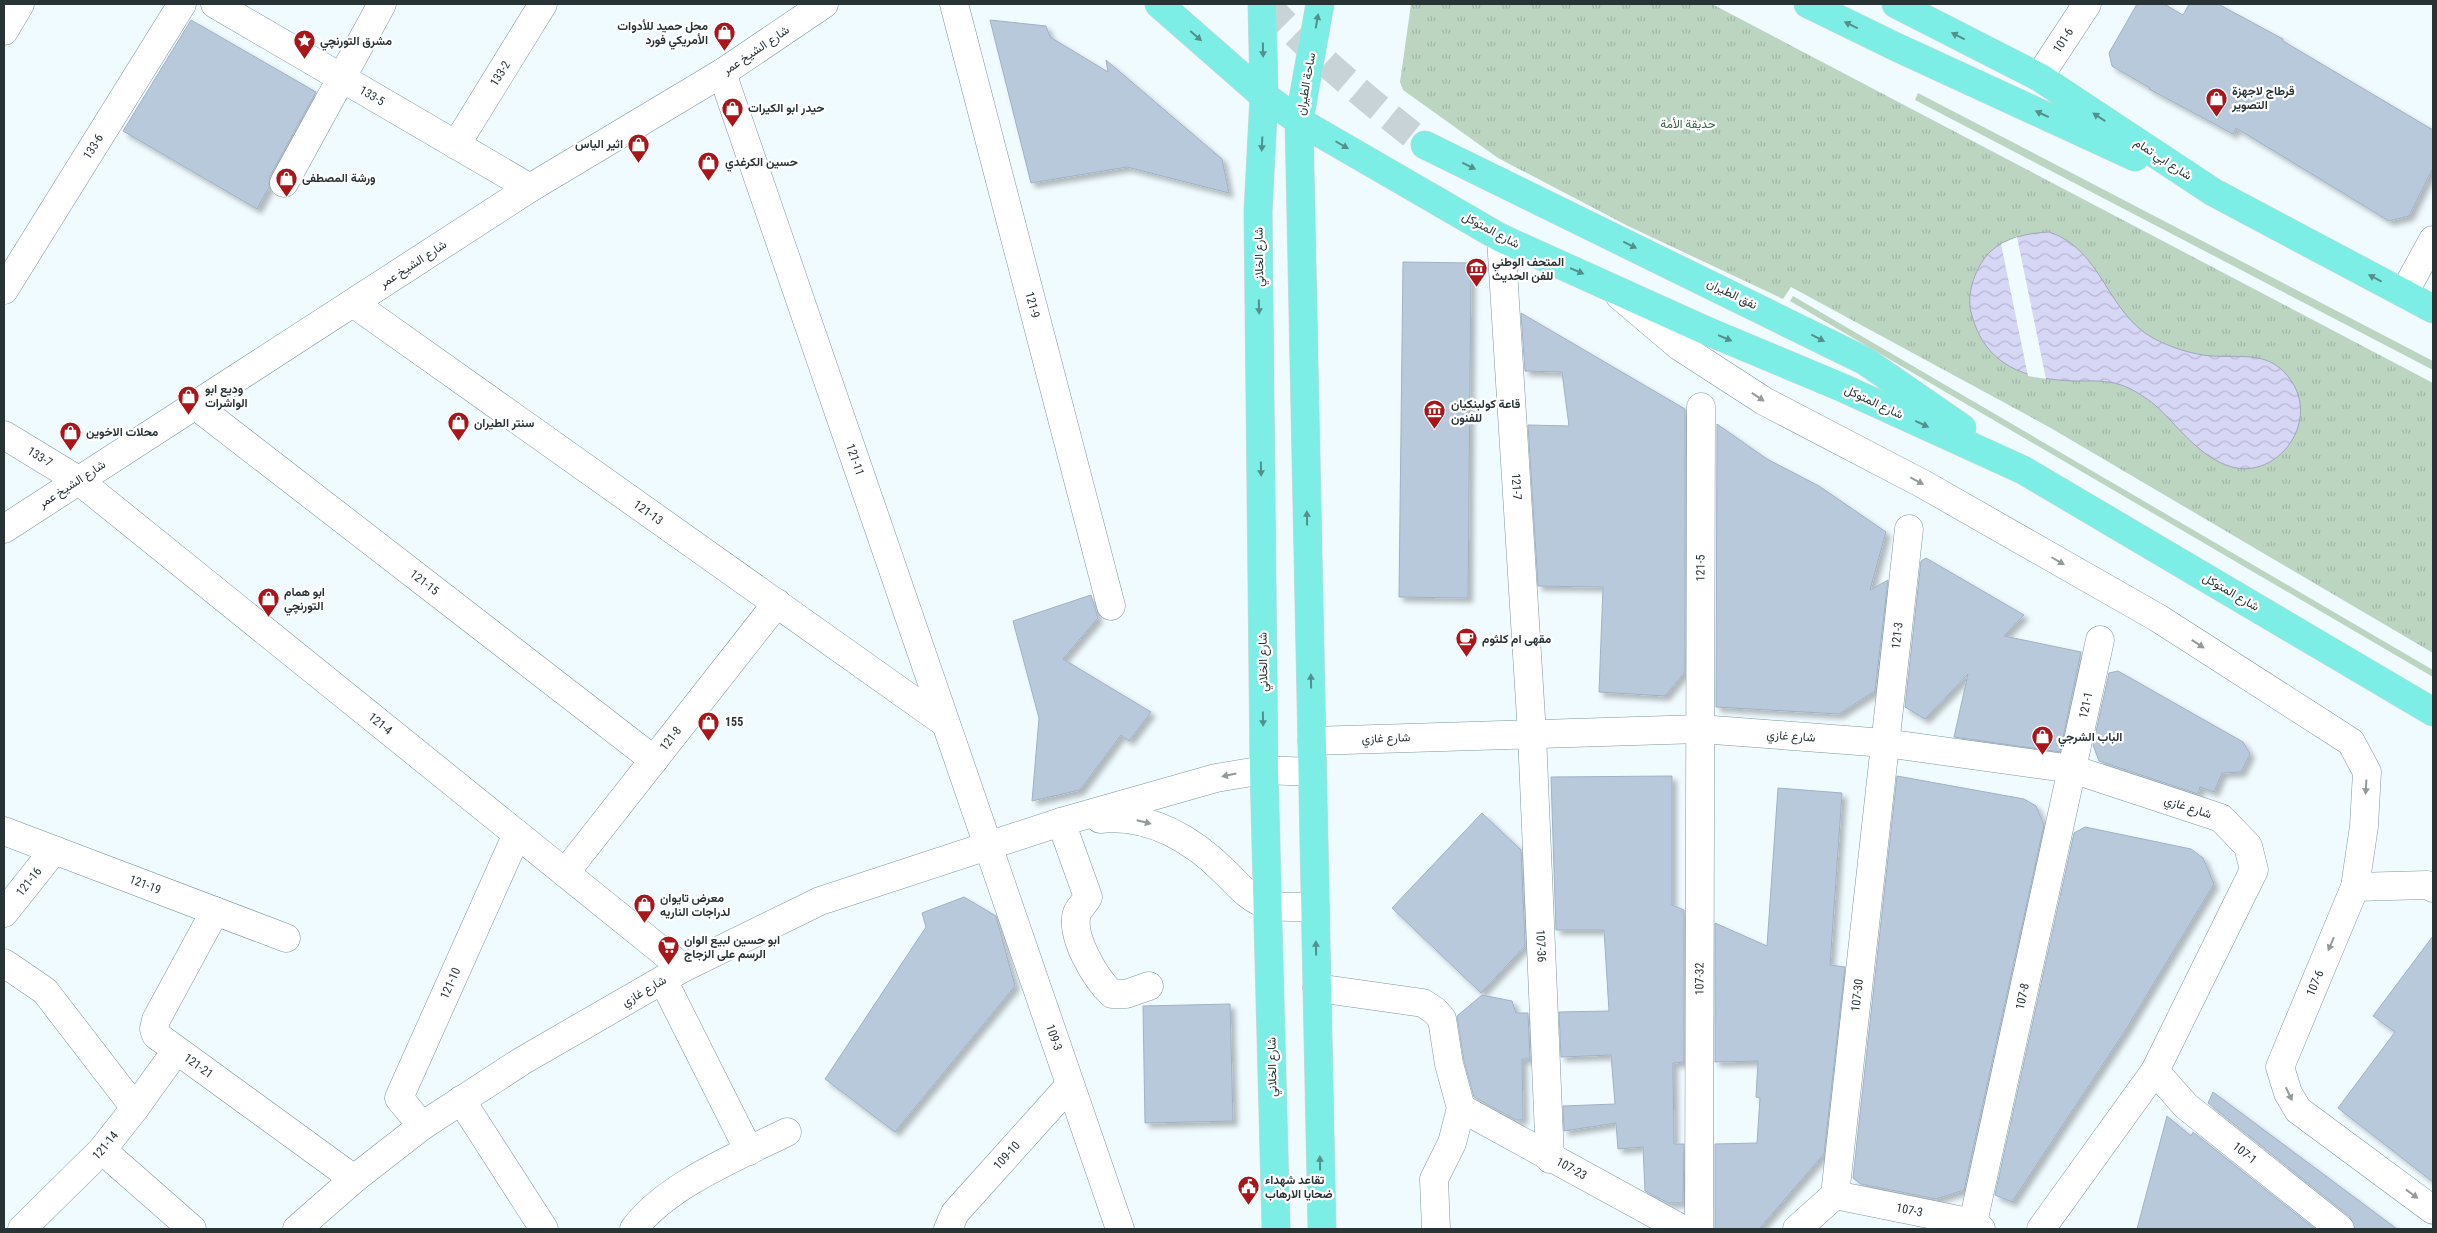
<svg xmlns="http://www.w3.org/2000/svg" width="2437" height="1233" viewBox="0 0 2437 1233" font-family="'Roboto Condensed',Vazirmatn,sans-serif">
  <defs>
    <pattern id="park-tufts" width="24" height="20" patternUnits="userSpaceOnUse" patternTransform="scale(1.25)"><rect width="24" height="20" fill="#bbd5c1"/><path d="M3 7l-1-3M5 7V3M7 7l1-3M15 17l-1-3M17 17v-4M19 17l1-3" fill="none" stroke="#a1b7a6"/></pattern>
    <pattern id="water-waves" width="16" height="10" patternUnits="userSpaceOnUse" patternTransform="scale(1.25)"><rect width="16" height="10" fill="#d6d6f5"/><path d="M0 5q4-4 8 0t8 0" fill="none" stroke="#b8b8d3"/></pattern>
    <filter id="shadow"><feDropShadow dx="4.5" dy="4.5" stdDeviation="2.5" flood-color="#0004"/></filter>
  </defs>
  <rect width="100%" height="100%" fill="#f0fbff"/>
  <path fill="#bbd5c1" d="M1918,93L2433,361V370L1915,100Z
    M1793,296L2433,670V677L1790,301Z"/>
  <path fill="url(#park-tufts)" d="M1411,4H1712L2433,383V653L2049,427L1791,287L1783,299L1628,226L1498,158L1403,90L1400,82Z"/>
  <path fill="url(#water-waves)" stroke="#a2a5bc" d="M2049,232C2102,249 2107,313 2153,338C2169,347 2194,355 2212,356C2245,358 2271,350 2292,382C2320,425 2274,484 2226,465C2197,454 2177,425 2155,405C2145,397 2133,389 2121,385C2107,380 2091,381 2076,381C2026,380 1984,366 1971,312C1966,293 1976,265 1991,251C2006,237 2029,233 2049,232Z"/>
  <path fill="#f0fbff" d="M2017,237L2046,379L2028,376L2001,244Z"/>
  <path fill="#b9c9dc" stroke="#a1b1c4" filter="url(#shadow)" d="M2137,4H2164L2183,15L2189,4H2218L2283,39V41L2433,130V168L2409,216L2389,221L2236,128L2233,134L2149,89L2150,88L2112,66L2109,53Z
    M191,20L316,92L270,176L269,187L257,209L123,131Z
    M990,20L1046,26L1050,37L1108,72L1106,60L1222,159L1229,193L1127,167L1031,183Z
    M1403,262L1471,263L1468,598L1399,597Z
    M1521,313L1685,409V672L1665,696L1599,692L1603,587L1538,586L1528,425L1569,426L1562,372L1525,371Z
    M1717,424L1767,459L1819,486L1886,532L1870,590L1888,580L1875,691L1839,714L1716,707Z
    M1926,558L2024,615L2004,636L2081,652L2060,752L1954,737L1968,674L1925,719L1905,707L1921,561Z
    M1091,595L1098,618L1063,659L1151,712L1129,741L1121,735L1080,790L1032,801L1039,718L1013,621Z
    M2118,671L2243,742L2250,754L2241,772L2222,773L2214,792L2200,787L2198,794L2099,761L2093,745L2109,673Z
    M1672,776V905L1684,910V1062L1673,1063V1072L1674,1144H1684L1683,1203H1668L1645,1191L1643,1147L1618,1149L1616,1123L1564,1131L1563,1106L1615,1104L1611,1055L1561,1057L1559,1012L1609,1011L1604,930H1556L1551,777Z
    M1897,776L2024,799L2036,806L2044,825L1964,1190L1936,1199L1861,1184L1853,1178Z
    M1778,788L1842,793L1830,965L1845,967L1824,1154L1759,1229H1715V1144L1757,1143L1760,1098L1756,1097L1758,1061L1715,1062V923L1767,946Z
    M1482,813L1521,850L1525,946L1481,993L1392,908Z
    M2085,827L2191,849L2203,858L2214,884L2125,1031L2012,1202L1995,1195L2074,833Z
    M964,897L996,916L1015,986L895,1132L825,1079L926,927L922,913Z
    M2433,936V1182L2338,1108L2395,1032L2373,1016Z
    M1482,995L1512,1001L1516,1013H1528L1530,1059H1522L1523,1120H1516L1474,1097L1464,1061L1457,1016Z
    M1230,1004L1233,1121L1145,1123L1143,1006Z
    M2213,1092L2397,1229H2355L2350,1217L2208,1103Z
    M2167,1116L2191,1136L2193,1132L2315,1229H2137Z"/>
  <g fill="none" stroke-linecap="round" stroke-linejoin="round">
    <path stroke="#c8d3d7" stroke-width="28" stroke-dasharray="28 14" stroke-linecap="butt" d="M1266,4C1315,56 1369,101 1425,145"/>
    <defs>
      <g id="minor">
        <path id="s1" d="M215,4L530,188"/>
        <path id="s2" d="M954,4L1111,606"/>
        <path d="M4,31L20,4"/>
        <path id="s3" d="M722,73L1120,1229"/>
        <path id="s4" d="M2039,77L2087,4"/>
        <path id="s5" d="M456,145L543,4"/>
        <path d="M284,183L382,4"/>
        <path id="s6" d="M1501,238L1532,734L1550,1159"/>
        <path id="s7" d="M4,290L182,4"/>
        <path d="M2404,293L2433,240"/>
        <path d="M1620,296L1679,346L1764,401L1923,484L2158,618L2351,742L2367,772L2364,826L2355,887L2280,1067L2288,1093L2298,1110L2433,1210"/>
        <path id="s8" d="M353,303L945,723"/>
        <path id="s9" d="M195,405L654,760"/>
        <path id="s10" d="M4,435L78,480L683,968"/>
        <path d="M4,529L530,188L722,73L824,4"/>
        <path d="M1312,741L1700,729L1885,743L2072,769L2221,818L2248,846L2254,870L2155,1071L2041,1229"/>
        <path d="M1100,819C1150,814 1191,838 1226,873C1238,885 1251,901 1269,905C1283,908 1300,907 1315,907"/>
        <path d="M1061,822L1088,897C1085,903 1079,908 1077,913C1070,937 1096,979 1112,994H1126L1149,986"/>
        <path id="s11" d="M4,831L286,938"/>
        <path id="s12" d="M565,873L777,603"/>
        <path d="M2355,887L2427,885L2433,888"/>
        <path id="s13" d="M215,911L156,1020L154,1029L156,1035L354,1179"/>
        <path id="s14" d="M4,913L54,850"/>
        <path d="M4,963L45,991L135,1108"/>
        <path d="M663,980L749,1151"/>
        <path d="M1317,988L1423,1003L1435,1011L1442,1019L1449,1064L1461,1108L1452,1143L1434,1179L1436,1229"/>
        <path id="s15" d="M2155,1071L2186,1106L2340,1229"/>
        <path d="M461,1100L544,1229"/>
        <path id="s16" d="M1461,1108L1682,1229"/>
        <path id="s17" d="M422,1126L399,1098L517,834"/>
        <path d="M102,1150L192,1229"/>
        <path id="s18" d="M1835,1195L1973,1223L1981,1229"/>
        <path id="s19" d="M1973,1223L2100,640"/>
        <path id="s20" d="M22,1229L102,1150L135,1108L176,1051"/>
        <path d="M297,1229L354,1179L422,1126L522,1061L683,968L820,901L1061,822L1216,778L1264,770L1312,772"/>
        <path d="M634,1229C666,1185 739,1156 787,1132"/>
        <path id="s21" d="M948,1229L955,1213L1070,1085"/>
        <path id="s22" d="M1699,1229L1701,407"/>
        <path id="s23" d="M1797,1229L1835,1195L1909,529"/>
      </g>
      <path id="major" d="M1159,4L1264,96L1299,121L1501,238L1707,331L1843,388L2023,470L2433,712
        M1262,4L1264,96L1258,211L1264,770L1276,1229
        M1320,4L1299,121L1322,1229
        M1808,4L1894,46L2135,157
        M1896,4L2039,77L2213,192L2433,309
        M1425,145L1865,361L1962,428"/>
    </defs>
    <use href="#minor" stroke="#7c969f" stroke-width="29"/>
    <use href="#major" stroke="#d4d6d7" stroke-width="29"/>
    <use href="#minor" stroke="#fff" stroke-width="28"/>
    <use href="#major" stroke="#7deee5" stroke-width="28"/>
  </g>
  <defs><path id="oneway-solid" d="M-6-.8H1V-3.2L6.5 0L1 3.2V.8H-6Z" transform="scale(1.25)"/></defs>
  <g fill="#52908e">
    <use href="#oneway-solid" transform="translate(1317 21) rotate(-80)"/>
    <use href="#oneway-solid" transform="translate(1851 25) rotate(-154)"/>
    <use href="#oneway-solid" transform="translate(1196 36) rotate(41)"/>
    <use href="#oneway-solid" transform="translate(1958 36) rotate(-153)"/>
    <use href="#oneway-solid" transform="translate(1263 50) rotate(89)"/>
    <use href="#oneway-solid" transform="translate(2042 114) rotate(-155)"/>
    <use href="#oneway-solid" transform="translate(2099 117) rotate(-147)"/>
    <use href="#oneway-solid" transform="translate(1262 144) rotate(93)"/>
    <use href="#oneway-solid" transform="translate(1342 145) rotate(30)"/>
    <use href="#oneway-solid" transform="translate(1469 166) rotate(26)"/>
    <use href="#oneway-solid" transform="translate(1630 245) rotate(26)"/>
    <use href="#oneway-solid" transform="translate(1577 271) rotate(23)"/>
    <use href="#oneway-solid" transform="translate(2375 278) rotate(-152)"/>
    <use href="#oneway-solid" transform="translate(1259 307) rotate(89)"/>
    <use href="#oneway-solid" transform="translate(1725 338) rotate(23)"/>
    <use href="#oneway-solid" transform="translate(1818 338) rotate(27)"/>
    <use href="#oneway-solid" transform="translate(1922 424) rotate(25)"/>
    <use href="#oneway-solid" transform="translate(1261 469) rotate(89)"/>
    <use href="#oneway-solid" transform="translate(1307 518) rotate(-91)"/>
    <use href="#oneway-solid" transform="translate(1311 681) rotate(-91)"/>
    <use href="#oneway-solid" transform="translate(1263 719) rotate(89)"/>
    <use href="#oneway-solid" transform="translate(1316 948) rotate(-91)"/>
    <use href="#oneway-solid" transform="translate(1320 1163) rotate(-91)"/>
  </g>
  <g fill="#94999a">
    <use href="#oneway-solid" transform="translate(1758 397) rotate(33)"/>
    <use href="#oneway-solid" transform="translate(1917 481) rotate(28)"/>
    <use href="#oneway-solid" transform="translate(2058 561) rotate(30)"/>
    <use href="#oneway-solid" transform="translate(2198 644) rotate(33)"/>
    <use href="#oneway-solid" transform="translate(1229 775) rotate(168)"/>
    <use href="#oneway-solid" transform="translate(2366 787) rotate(93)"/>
    <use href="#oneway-solid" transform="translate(1144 822) rotate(14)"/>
    <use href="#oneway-solid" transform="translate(2331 944) rotate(113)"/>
    <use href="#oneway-solid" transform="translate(2289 1094) rotate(65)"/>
    <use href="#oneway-solid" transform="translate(2412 1194) rotate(36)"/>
  </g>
  <defs>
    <symbol id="shop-pin" viewBox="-11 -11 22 30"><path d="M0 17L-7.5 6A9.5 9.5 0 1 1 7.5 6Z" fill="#a91519" stroke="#fff"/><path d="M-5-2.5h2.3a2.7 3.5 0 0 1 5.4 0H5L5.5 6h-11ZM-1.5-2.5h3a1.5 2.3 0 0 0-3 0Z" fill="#fff"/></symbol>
    <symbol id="sight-pin" viewBox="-11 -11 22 30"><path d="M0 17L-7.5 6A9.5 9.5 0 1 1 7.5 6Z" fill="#a91519" stroke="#fff"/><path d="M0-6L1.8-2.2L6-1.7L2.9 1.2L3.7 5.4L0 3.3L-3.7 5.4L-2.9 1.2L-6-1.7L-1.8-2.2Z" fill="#fff"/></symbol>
    <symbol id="museum-pin" viewBox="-11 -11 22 30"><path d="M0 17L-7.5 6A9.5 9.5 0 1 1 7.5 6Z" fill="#a91519" stroke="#fff"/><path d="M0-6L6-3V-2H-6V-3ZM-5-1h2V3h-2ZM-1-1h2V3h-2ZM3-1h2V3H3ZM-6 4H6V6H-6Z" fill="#fff"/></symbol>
    <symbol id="cafe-pin" viewBox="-11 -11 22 30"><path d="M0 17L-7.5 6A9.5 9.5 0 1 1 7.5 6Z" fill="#a91519" stroke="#fff"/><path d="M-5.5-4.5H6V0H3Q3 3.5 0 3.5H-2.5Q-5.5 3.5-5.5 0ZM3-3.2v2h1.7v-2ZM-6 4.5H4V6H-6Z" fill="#fff"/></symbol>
    <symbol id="supermarket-pin" viewBox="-11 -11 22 30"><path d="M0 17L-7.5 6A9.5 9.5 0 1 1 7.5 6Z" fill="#a91519" stroke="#fff"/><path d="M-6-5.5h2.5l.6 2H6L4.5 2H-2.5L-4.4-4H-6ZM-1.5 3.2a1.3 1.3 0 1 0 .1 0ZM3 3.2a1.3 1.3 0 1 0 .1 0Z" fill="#fff"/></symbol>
    <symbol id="civic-pin" viewBox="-11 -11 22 30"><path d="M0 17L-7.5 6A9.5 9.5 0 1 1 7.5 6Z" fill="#a91519" stroke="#fff"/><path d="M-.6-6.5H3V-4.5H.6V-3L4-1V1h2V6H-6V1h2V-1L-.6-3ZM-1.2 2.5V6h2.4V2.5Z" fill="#fff"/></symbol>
  </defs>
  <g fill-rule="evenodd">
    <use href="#shop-pin" x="712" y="20" width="25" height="34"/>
    <use href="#sight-pin" x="292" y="28" width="25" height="34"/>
    <use href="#shop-pin" x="2204" y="86" width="25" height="34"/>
    <use href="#shop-pin" x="720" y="96" width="25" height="34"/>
    <use href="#shop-pin" x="626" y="132" width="25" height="34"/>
    <use href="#shop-pin" x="696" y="150" width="25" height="34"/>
    <use href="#shop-pin" x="274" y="166" width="25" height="34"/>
    <use href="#museum-pin" x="1464" y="256" width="25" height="34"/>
    <use href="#shop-pin" x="176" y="384" width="25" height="34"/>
    <use href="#museum-pin" x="1422" y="398" width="25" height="34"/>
    <use href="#shop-pin" x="446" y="410" width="25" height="34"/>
    <use href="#shop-pin" x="58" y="420" width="25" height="34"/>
    <use href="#shop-pin" x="256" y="586" width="25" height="34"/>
    <use href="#cafe-pin" x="1454" y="626" width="25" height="34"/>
    <use href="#shop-pin" x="696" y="710" width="25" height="34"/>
    <use href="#shop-pin" x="2030" y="724" width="25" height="34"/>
    <use href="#shop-pin" x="632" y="892" width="25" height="34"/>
    <use href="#supermarket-pin" x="656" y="934" width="25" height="34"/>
    <use href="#civic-pin" x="1236" y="1174" width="25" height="34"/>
  </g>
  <g text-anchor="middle" stroke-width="4.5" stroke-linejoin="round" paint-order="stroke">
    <g font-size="12" font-weight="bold" fill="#283336" stroke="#fff" text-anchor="start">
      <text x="708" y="30" text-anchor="end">محل حميد للأدوات<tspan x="708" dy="14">الأمريكي فورد</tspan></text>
      <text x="320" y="45">مشرق التورنچي</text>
      <text x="2232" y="95">قرطاج لاجهزة<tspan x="2232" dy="14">التصوير</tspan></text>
      <text x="748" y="112">حيدر ابو الكيرات</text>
      <text x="623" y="148" text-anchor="end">اثير الياس</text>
      <text x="725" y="166">حسين الكرغدي</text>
      <text x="302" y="182">ورشة المصطفى</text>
      <text x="1492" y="266">المتحف الوطني<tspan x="1492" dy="14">للفن الحديث</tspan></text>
      <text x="205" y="393">وديع ابو<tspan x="205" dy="14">الواشرات</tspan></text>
      <text x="1451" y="408">قاعة كولبنكيان<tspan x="1451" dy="14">للفنون</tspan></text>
      <text x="474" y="427">سنتر الطيران</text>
      <text x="86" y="436">محلات الاخوين</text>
      <text x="284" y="596">ابو همام<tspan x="284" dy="14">التورنچي</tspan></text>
      <text x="1482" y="643">مقهى ام كلثوم</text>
      <text x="725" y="726">155</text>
      <text x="2058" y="741">الباب الشرجي</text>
      <text x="660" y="902">معرض تايوان<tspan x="660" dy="14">لدراجات الناريه</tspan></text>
      <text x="684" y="944">ابو حسين لبيع الوان<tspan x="684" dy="14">الرسم على الزجاج</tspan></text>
      <text x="1265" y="1184">تقاعد شهداء<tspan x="1265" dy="14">ضحايا الارهاب</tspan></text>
    </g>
    <g font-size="12" fill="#283336" stroke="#fff">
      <text dy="4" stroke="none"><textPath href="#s4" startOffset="44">101-6</textPath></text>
      <text transform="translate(756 50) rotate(-34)" y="4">شارع الشيخ عمر</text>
      <text dy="4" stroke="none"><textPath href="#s5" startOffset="84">133-2</textPath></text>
      <text transform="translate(1306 84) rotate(-80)" y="4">ساحة الطيران</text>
      <text dy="4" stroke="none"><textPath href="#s1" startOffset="182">133-5</textPath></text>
      <text dy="4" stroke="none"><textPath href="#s7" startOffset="169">133-6</textPath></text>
      <text transform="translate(2163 159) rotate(33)" y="4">شارع ابي تمام</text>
      <text transform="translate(1491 230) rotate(28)" y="4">شارع المتوكل</text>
      <text transform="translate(1259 257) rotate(-91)" y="4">شارع الخلاني</text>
      <text transform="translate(413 264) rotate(-33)" y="4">شارع الشيخ عمر</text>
      <text transform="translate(1732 294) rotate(26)" y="4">نفق الطيران</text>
      <text dy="4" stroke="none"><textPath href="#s2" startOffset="311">121-9</textPath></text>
      <text transform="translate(1874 402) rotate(25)" y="4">شارع المتوكل</text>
      <text dy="4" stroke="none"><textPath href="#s10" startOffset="42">133-7</textPath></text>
      <text dy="4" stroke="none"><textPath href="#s3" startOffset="409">121-11</textPath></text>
      <text transform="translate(72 484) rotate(-33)" y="4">شارع الشيخ عمر</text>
      <text dy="4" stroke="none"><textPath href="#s6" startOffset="249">121-7</textPath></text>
      <text dy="4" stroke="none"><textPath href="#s8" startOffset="362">121-13</textPath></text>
      <text dy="4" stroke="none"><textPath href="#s22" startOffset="661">121-5</textPath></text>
      <text dy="4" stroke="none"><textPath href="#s9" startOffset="290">121-15</textPath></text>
      <text transform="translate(2231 592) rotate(30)" y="4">شارع المتوكل</text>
      <text dy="4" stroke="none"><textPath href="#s23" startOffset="614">121-3</textPath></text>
      <text transform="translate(1263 662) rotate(-91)" y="4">شارع الخلاني</text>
      <text dy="4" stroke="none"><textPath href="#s19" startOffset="530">121-1</textPath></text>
      <text dy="4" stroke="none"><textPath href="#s10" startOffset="475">121-4</textPath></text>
      <text transform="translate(1791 736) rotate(4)" y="4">شارع غازي</text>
      <text dy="4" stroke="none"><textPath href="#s12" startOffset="171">121-8</textPath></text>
      <text transform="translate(1386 738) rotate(-2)" y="4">شارع غازي</text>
      <text transform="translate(2188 807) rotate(18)" y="4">شارع غازي</text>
      <text dy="4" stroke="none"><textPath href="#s14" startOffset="40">121-16</textPath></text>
      <text dy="4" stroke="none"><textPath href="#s11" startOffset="151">121-19</textPath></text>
      <text dy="4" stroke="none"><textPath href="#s6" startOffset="709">107-36</textPath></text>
      <text dy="4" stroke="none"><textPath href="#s22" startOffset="250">107-32</textPath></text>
      <text dy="4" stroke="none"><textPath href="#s17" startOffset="162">121-10</textPath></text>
      <text transform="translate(2315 983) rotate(-67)" y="4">107-6</text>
      <text transform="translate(644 991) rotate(-30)" y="4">شارع غازي</text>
      <text dy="4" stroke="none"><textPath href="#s23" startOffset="252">107-30</textPath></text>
      <text dy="4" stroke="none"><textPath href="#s19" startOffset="232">107-8</textPath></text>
      <text dy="4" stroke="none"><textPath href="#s3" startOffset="1020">109-3</textPath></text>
      <text dy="4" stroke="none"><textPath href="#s13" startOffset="192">121-21</textPath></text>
      <text transform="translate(1272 1067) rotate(-91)" y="4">شارع الخلاني</text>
      <text dy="4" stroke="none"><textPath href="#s20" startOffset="118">121-14</textPath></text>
      <text dy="4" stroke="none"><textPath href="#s15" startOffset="122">107-1</textPath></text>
      <text dy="4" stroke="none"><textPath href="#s21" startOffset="95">109-10</textPath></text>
      <text dy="4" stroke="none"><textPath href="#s16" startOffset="126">107-23</textPath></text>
      <text dy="4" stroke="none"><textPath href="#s18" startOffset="76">107-3</textPath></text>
    </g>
    <g font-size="12" fill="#336242" stroke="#fff">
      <text x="1688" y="128">حديقة الأمة</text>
    </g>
  </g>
  <rect width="2437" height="1233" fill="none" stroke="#283336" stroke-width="10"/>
</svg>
